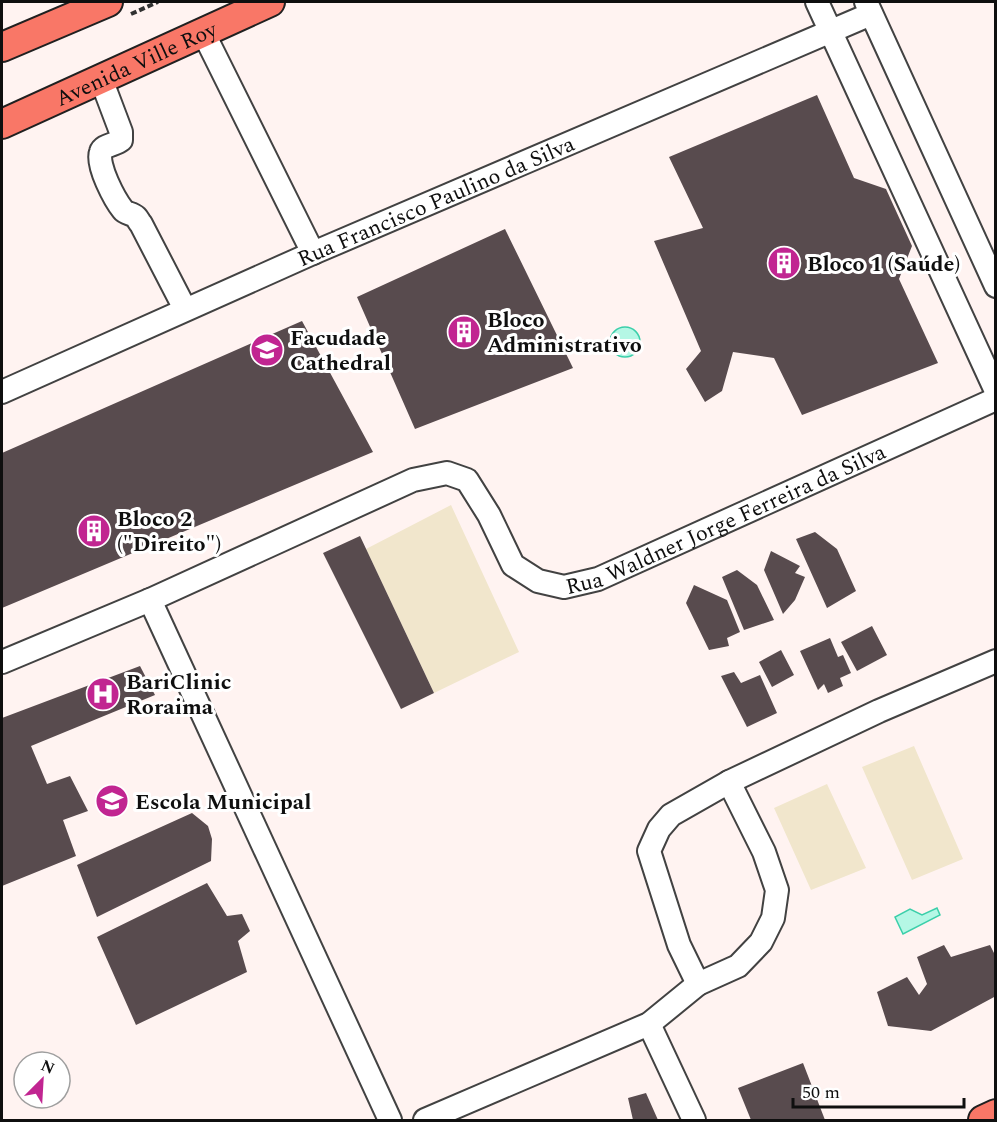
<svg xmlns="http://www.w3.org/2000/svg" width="997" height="1122" viewBox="0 0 997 1122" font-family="Spectral,serif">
  <rect width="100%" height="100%" fill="#fff3f1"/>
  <path fill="#f1e6cc" d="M451,505L519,652L434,693L366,549Z
    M914,746L963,859L912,880L862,767Z
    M827,784L866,868L811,890L774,808Z"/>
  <path fill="#b5f7e5" stroke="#3bcfaa" stroke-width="1.5" d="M610 342a15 15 0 1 1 30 0a15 15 0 1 1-30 0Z
    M937,908L940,915L903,934L895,917L910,909L922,915Z"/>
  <path fill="#584b4e" d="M817,95L854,178L886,189L912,246L899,279L938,363L802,415L774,358L733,352L722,391L705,402L686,369L701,351L654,241L703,228L669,157Z
    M505,229L573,368L415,429L357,297Z
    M302,321L373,452L2,608V453Z
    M815,532L837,549L856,591L827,608L796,539Z
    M360,536L434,693L401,709L323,553Z
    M771,551L800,566L795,573L805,577L795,600L783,614L764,570Z
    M737,570L757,585L774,620L744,630L722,577Z
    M694,585L727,600L740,632L727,638L729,646L709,650L686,603Z
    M872,626L887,655L857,671L841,642Z
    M830,638L838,657L843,655L851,673L840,678L843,686L828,693L824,684L818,690L800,651Z
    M781,650L794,675L772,687L759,662Z
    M140,666L155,695L31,746L47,784L70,776L88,811L63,820L76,856L2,886V718Z
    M734,672L741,683L760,675L777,713L747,727L721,676Z
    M192,813L208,826L212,839L211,861L97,917L77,865Z
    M207,883L227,916L242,914L250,931L238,941L247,972L136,1025L97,937Z
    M944,945L951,957L990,945L996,957V996L931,1031L888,1026L877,992L907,977L919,995L927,984L917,957Z
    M803,1063L825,1120H751L738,1088Z
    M646,1093L658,1120H633L628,1098Z"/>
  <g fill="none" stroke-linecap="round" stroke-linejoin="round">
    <defs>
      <g id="minor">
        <path d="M817,2L996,391"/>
        <path d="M866,2L996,286"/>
        <path d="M203,32L313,253"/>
        <path d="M101,79L121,132V140C115,145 103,145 101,152C96,165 115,200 123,210C126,214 132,213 136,217C138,219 139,222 141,224L185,309"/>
        <path id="s1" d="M2,392L313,253L871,14"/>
        <path d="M150,600L390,1120"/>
        <path id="s2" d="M2,662L150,600L413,480L447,473L467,480L489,515L513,565L538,581L564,587L598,579L996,399"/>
        <path d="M698,984L679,945L649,851L659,829L671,815L729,782L879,711L996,661"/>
        <path d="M649,1024L694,1120"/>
        <path d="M425,1120L649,1024L698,984L738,966L761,942L773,918L777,890L764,852L729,782"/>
      </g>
      <g id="major">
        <path d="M2,47L108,2"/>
        <path id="s3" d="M2,124L270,2"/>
        <path d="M983,1120L996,1114"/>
      </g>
    </defs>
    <use href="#minor" stroke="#424242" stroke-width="26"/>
    <use href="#major" stroke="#202020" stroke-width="32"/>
    <path stroke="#313131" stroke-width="4" stroke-dasharray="6 3" stroke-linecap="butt" d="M131,14L158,2"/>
    <use href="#minor" stroke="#fff" stroke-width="22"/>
    <use href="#major" stroke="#f97767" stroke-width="28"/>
  </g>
  <defs>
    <symbol id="building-disc" viewBox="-11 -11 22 22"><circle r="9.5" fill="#c12591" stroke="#fff"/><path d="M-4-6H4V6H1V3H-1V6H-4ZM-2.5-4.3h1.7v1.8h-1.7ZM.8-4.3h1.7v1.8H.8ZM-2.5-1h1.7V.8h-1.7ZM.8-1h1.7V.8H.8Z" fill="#fff"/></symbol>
    <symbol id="university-disc" viewBox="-11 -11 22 22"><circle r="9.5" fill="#c12591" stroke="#fff"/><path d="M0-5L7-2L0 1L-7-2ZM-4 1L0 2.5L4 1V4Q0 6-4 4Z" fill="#fff"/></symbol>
    <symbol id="hospital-disc" viewBox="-11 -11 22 22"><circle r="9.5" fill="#c12591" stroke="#fff"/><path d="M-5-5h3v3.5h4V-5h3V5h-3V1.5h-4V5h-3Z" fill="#fff"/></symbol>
    <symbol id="school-disc" viewBox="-11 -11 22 22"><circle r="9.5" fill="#c12591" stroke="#fff"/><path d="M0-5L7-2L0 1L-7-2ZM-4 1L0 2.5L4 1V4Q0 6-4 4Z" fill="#fff"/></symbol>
  </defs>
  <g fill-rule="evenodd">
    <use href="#building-disc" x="765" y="244" width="38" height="38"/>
    <use href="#building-disc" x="445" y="313" width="38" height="38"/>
    <use href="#university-disc" x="248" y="331" width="38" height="38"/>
    <use href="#building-disc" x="75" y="512" width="38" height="38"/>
    <use href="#hospital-disc" x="84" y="675" width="38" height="38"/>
    <use href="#school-disc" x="93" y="782" width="38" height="38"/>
  </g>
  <g text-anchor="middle" stroke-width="6" stroke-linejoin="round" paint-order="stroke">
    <g font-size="22" fill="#0f0f0f" stroke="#fff">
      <text dy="8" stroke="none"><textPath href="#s3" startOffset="147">Avenida Ville Roy</textPath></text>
      <text dy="8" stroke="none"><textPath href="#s1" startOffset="474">Rua Francisco Paulino da Silva</textPath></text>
      <text dy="8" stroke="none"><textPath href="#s2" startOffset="834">Rua Waldner Jorge Ferreira da Silva</textPath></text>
    </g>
    <g font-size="22" font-weight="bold" fill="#0f0f0f" stroke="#fff" text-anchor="start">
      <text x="807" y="271">Bloco 1 (Saúde)</text>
      <text x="487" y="327">Bloco<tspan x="487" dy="25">Administrativo</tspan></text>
      <text x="290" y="345">Facudade<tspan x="290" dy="25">Cathedral</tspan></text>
      <text x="117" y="526">Bloco 2<tspan x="117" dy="25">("Direito")</tspan></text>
      <text x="126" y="689">BariClinic<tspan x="126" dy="25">Roraima</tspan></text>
      <text x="135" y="809">Escola Municipal</text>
    </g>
  </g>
  <rect width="997" height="1122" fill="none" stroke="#0f0f0f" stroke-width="6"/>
  <g transform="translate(42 1080) rotate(24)"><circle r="28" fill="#ffffff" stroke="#9f9f9f" stroke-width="1.5"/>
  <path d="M0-4.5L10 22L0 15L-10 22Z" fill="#c12591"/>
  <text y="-9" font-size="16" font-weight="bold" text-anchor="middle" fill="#0f0f0f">N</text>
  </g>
  <path d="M793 1098v9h171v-9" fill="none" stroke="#0f0f0f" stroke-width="3"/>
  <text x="802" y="1098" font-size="18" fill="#0f0f0f" stroke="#ffffff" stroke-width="4.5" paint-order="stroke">50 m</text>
</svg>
